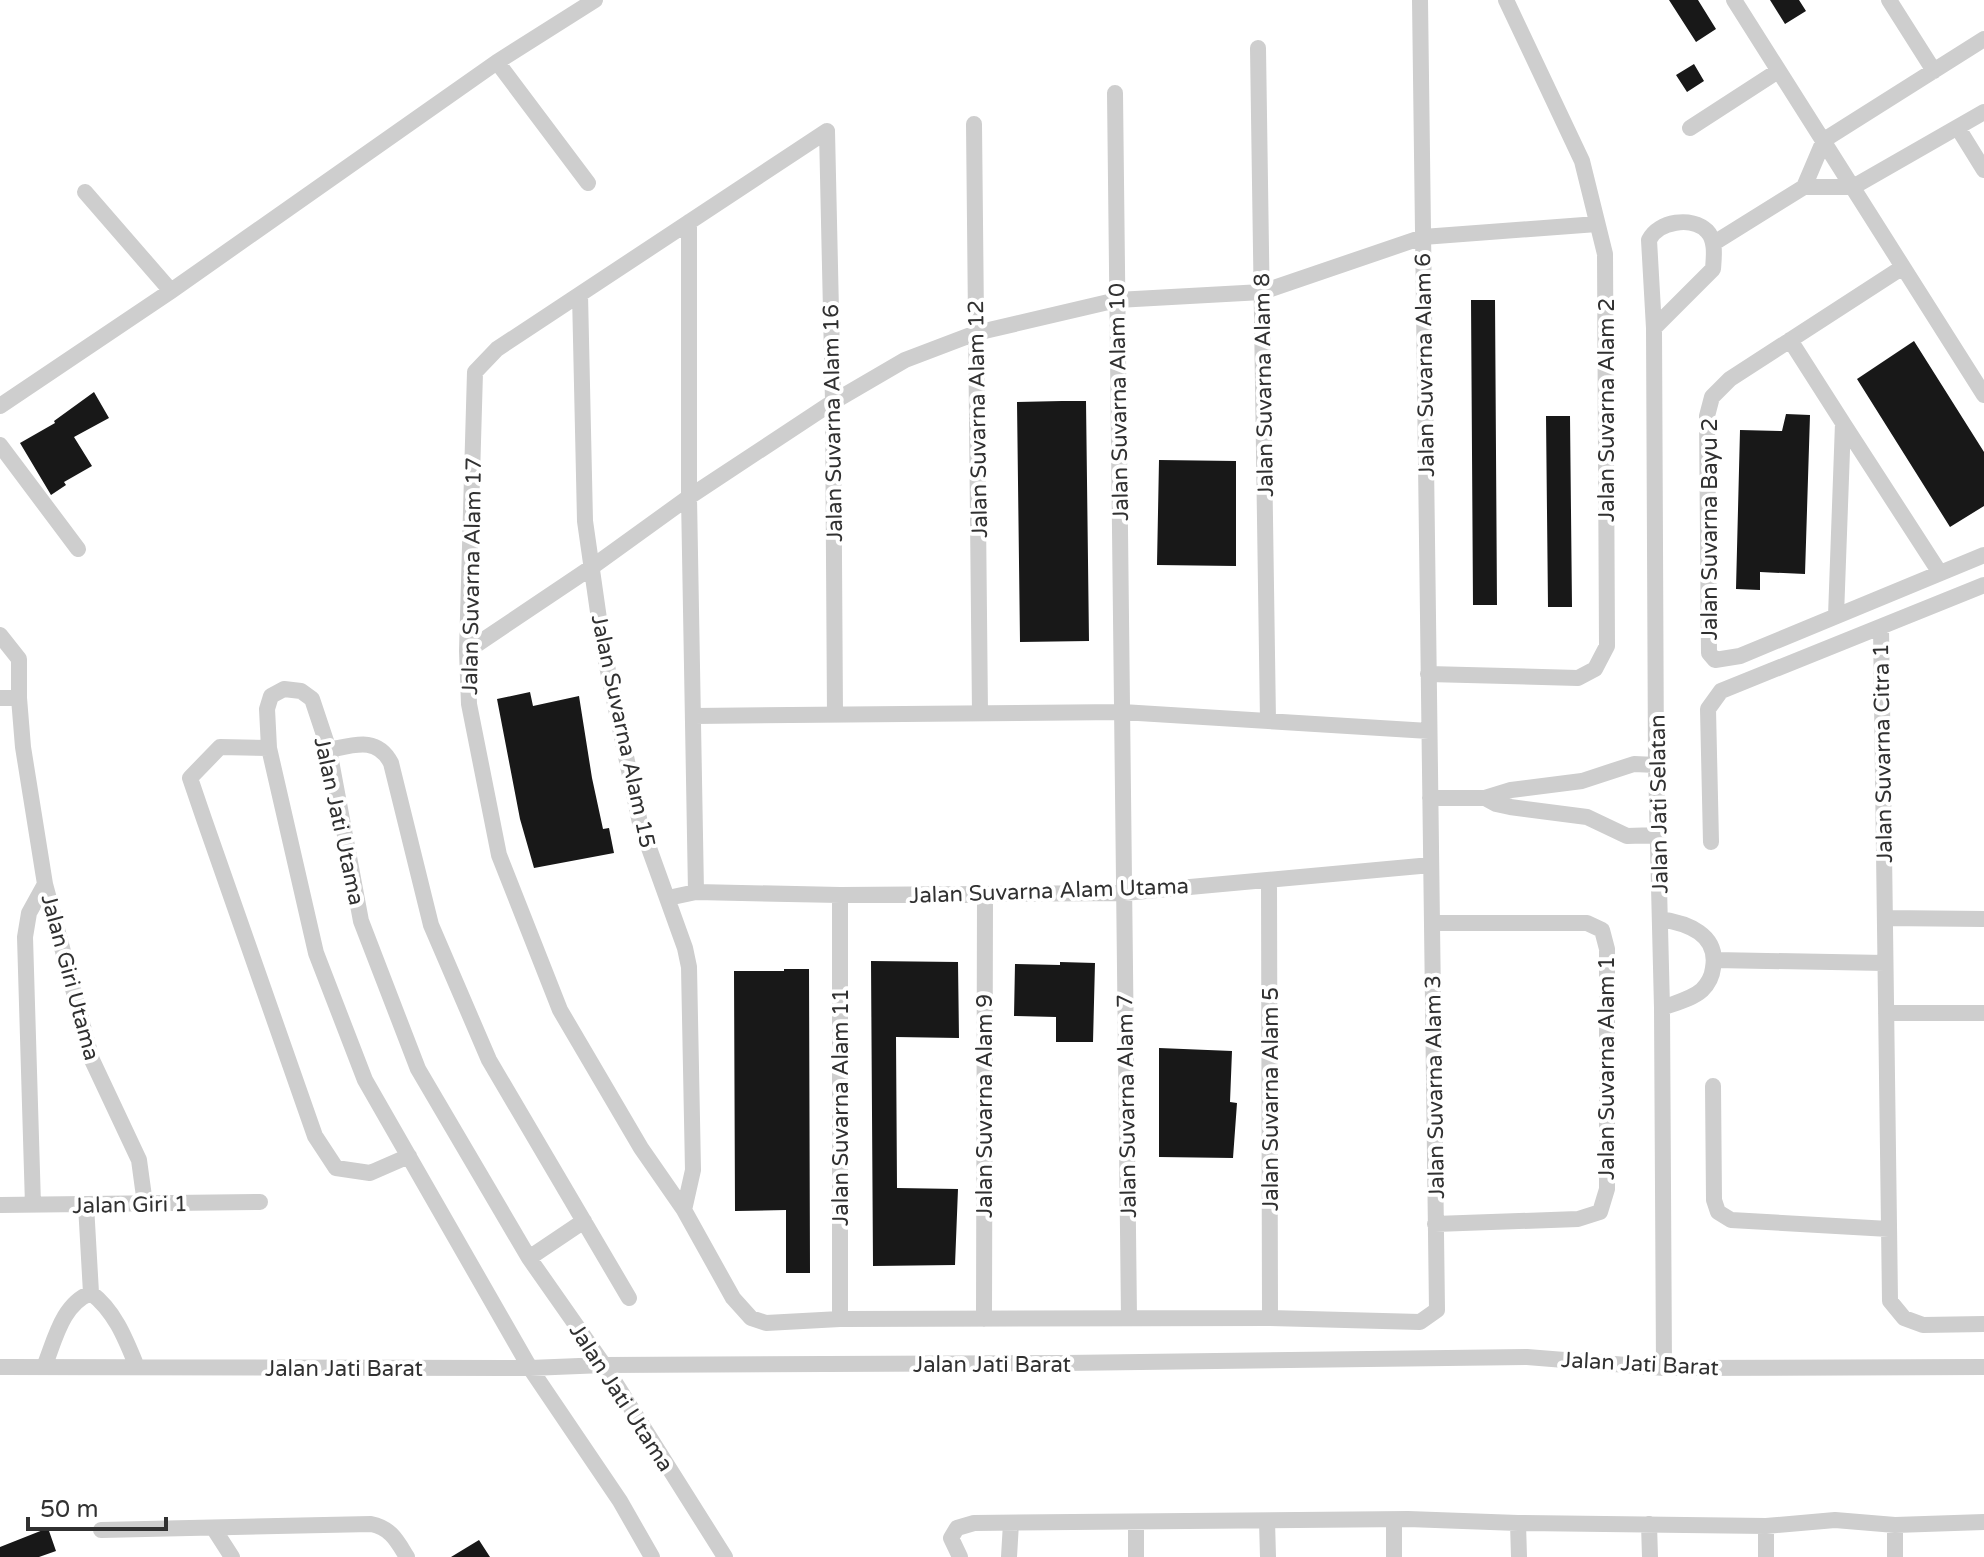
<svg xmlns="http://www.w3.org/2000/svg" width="1984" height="1557" viewBox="0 0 1984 1557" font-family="'Varela Round',sans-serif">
  <rect width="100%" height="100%" fill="#fff"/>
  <path fill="#181818" d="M1669,0H1698L1716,29L1696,42Z
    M1770,0H1799L1806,11L1785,24Z
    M1694,64L1704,81L1687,92L1676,75Z
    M1471,300H1495L1497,605H1473Z
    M1914,341L1984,452V506L1950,527L1857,379Z
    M94,392L109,418L74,437L92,466L64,482L66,485L51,495L20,443L55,423L54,421Z
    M1062,401H1086L1089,641L1020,642L1017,402Z
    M1786,414L1810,415L1805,574L1760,572V590L1736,589L1740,430L1782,431Z
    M1546,416H1570L1572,607H1548Z
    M1159,460L1236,461V566L1157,565Z
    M530,692L533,706L579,696L592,778L603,829L609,828L614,853L534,868L520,819L497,699Z
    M871,961L958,962L959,1038L896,1037L897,1188L958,1189L955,1265L873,1266Z
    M1060,962L1095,963L1093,1042H1056V1017L1014,1016L1015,964L1060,965Z
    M784,969H809L810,1273H786V1210L735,1211L734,971H784Z
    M1159,1048L1232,1051L1230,1102L1237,1103L1233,1158L1159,1157Z
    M48,1528L56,1551L39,1557H0V1547Z
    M479,1540L490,1557H451Z"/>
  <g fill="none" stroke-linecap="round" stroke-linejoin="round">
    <path stroke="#cecece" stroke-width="16" d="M1734,0L1984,395
      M1889,0L1934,71
      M1258,48L1268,721
      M497,62L588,183
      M1115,93L1129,1318
      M974,124L980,713
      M1690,128L1778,71
      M1958,128L1984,170
      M827,131L497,349L475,372L467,651L469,704L499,855L560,1010L641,1148L684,1210L733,1298L751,1318L766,1323L840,1319L1270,1318L1420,1322L1437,1310L1420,0
      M827,131L833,402L835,715
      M1804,187L1824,140L1984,39
      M85,192L171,291
      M689,222V497L696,892
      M1714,243L1804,187H1853L1984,112
      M1903,267L1730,379L1712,397L1707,416L1709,653L1715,660L1740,656L1984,555
      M580,294L585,521L603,647L640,823L685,948L689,967L693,1170L684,1210
      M1654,328L1713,269C1714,256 1716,240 1707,231C1692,216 1658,221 1649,240L1654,328L1656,765L1662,1008L1664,1368
      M1790,340L1843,423L1836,616
      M0,406L171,291L497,62L595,0
      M1843,423L1940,573
      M0,445L78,549
      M1881,627L1890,1301L1904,1318L1923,1325L1984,1324
      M0,635L19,659V698
      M467,651L592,567L689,497L833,402L905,360L976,333L1117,300L1262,292L1423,237L1597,224
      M1428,674L1578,678L1595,669L1607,646L1605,254L1582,161L1506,0
      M0,698H19L23,747L45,884L92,1060L139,1160L145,1204
      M694,716L1122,712L1429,731
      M269,748L220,747L190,778L204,819L315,1136L336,1168L370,1173L409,1156
      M329,750C354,745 377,736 391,763L431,925L489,1060L629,1298
      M1430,798H1485L1511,790L1582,781L1634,764L1656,765
      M1485,798L1496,804L1510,807L1587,817L1627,836L1658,835
      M1711,842L1708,709L1721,691L1984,585
      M1269,880L1270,1318
      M668,898L696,892L840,895L1124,893L1431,865
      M1885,918L1984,919
      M1660,919C1687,923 1719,934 1713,968C1712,977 1709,983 1702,990C1692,999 1675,1003 1662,1008
      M1432,923H1587L1602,930L1607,949V1189L1600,1212L1578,1219L1435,1224
      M1715,960L1885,963
      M1886,1013H1984
      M1713,1086L1714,1200L1718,1212L1731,1220L1889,1229
      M0,1205L260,1202
      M33,1205L25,937L29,913L45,884
      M86,1205L91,1293
      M529,1258L584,1221
      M840,1319V895
      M984,1319L985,894
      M0,1367L530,1368L604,1365L1065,1363L1527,1357L1664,1368L1984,1367
      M44,1367C55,1340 62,1304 91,1293C115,1311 126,1340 137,1367
      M1267,1521L1268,1557
      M1136,1523V1557
      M1518,1523L1519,1557
      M1649,1524L1650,1557
      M1895,1525V1557
      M214,1529L232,1557
      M101,1530L371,1524C391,1528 397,1541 407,1557
      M652,1557L620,1501L530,1368L365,1080L316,953L269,748L267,709L271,696L284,689L301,691L312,699L329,750L361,921L418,1069L529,1258L604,1365L725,1557
      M960,1557L951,1538L957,1528L974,1523L1408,1519L1518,1523L1766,1526L1835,1520L1895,1525L1984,1522
      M1009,1557L1011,1523
      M1394,1557V1521
      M1766,1557V1526"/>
  </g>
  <g text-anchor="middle" stroke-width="8" stroke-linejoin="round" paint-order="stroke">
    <g font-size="22" fill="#313131" stroke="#fff">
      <text transform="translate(1424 365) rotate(-91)" y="8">Jalan Suvarna Alam 6</text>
      <text transform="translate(1263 385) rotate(-91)" y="8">Jalan Suvarna Alam 8</text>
      <text transform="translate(1118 402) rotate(-91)" y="8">Jalan Suvarna Alam 10</text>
      <text transform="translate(1606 410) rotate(-90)" y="8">Jalan Suvarna Alam 2</text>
      <text transform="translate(977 419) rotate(-91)" y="8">Jalan Suvarna Alam 12</text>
      <text transform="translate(832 423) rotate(-91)" y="8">Jalan Suvarna Alam 16</text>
      <text transform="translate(1709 529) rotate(-90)" y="8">Jalan Suvarna Bayu 2</text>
      <text transform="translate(471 576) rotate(-89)" y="8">Jalan Suvarna Alam 17</text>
      <text transform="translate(624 731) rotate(78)" y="8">Jalan Suvarna Alam 15</text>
      <text transform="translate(1882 753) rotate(-91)" y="8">Jalan Suvarna Citra 1</text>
      <text transform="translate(1658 804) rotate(-91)" y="8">Jalan Jati Selatan</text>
      <text transform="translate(340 821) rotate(78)" y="8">Jalan Jati Utama</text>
      <text transform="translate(1049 890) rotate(-2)" y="8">Jalan Suvarna Alam Utama</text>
      <text transform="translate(71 977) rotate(75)" y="8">Jalan Giri Utama</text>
      <text transform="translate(1606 1068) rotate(-90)" y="8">Jalan Suvarna Alam 1</text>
      <text transform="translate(1434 1087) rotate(-91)" y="8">Jalan Suvarna Alam 3</text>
      <text transform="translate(1270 1099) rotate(-90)" y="8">Jalan Suvarna Alam 5</text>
      <text transform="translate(984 1106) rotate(-90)" y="8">Jalan Suvarna Alam 9</text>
      <text transform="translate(1126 1106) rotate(-91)" y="8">Jalan Suvarna Alam 7</text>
      <text transform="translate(840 1107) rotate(-90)" y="8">Jalan Suvarna Alam 11</text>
      <text transform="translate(130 1204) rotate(-1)" y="8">Jalan Giri 1</text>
      <text transform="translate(1640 1363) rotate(3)" y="8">Jalan Jati Barat</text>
      <text x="992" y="1372">Jalan Jati Barat</text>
      <text x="344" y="1376">Jalan Jati Barat</text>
      <text transform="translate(622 1397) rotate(57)" y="8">Jalan Jati Utama</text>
    </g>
  </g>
  <path d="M28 1517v12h138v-12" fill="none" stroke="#313131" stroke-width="4"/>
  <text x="40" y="1517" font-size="24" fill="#313131" stroke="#ffffff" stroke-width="6" paint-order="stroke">50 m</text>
</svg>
